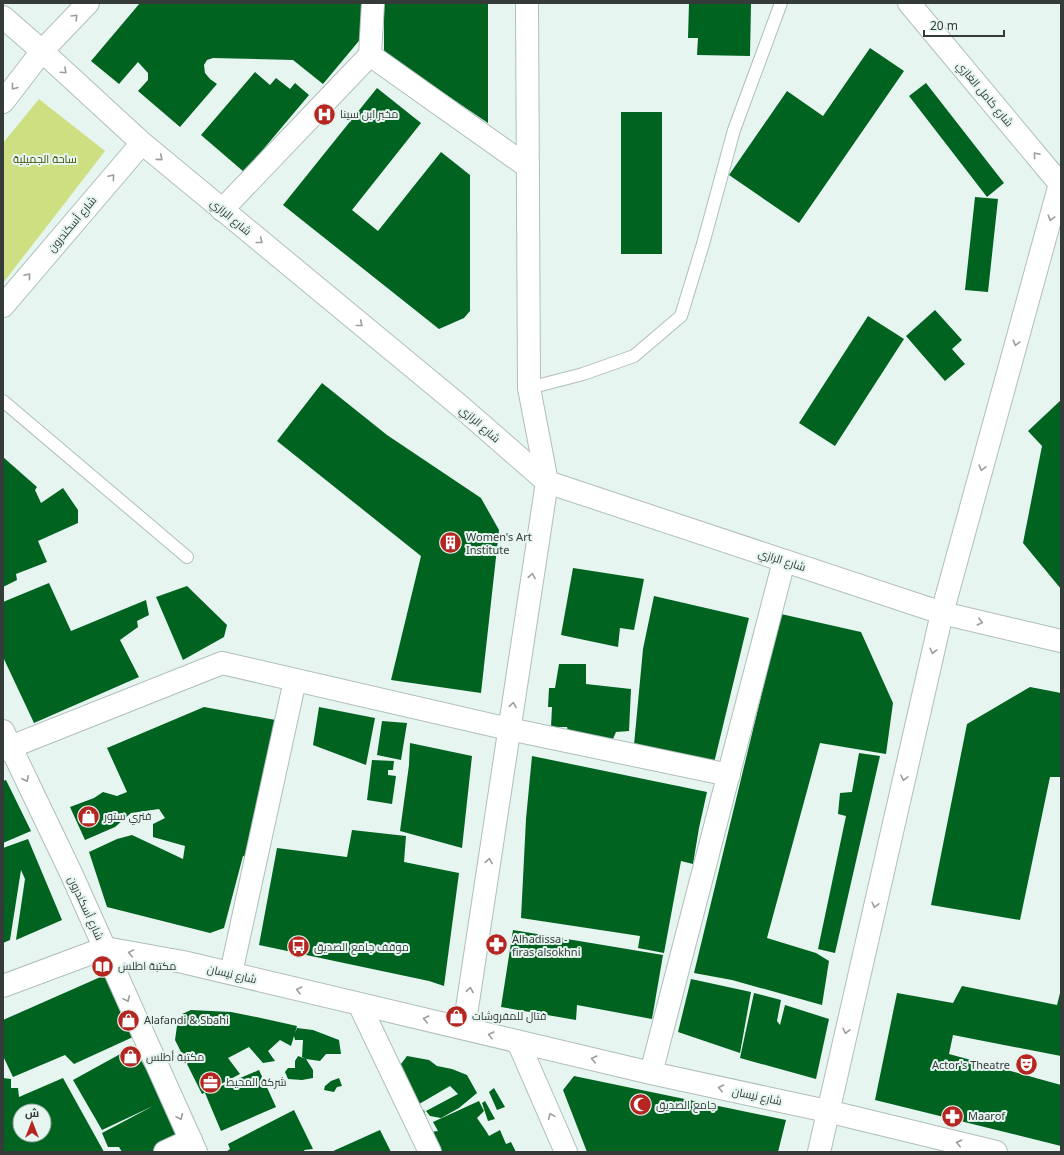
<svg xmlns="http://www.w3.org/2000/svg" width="1064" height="1155" viewBox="0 0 1064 1155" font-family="'Noto Sans',Cairo,sans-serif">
  <rect width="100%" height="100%" fill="#e6f5f0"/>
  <path fill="#cedf81" d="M39,99L105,151L3,283V143Z"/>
  <path fill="#006320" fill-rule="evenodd" d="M140,3H364L363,36L323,84L293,60L213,58L207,60L204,65L205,73L210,79L217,84L180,127L138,91L148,80V73L138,62L119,84L91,61Z
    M384,3H488V123L384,53Z
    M689,3H751L750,56L697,55L698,38H688Z
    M870,48L904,71L799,223L729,175L787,91L823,116Z
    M255,72L270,85L276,78L290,89L295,83L309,95L244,172L201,135Z
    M926,83L1004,183L987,197L909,96Z
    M377,88L421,123L352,210L378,231L441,152L470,175V311L464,318L439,329L283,205Z
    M621,112H662V254H621Z
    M975,197L998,199L988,292L965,290Z
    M935,310L962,340L952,349L965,364L945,381L906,336Z
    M868,316L904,339L835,446L799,423Z
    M322,383L387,435L481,498L499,530L481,693L391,680L421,556L277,441Z
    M1061,400V589L1023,543L1042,446L1028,431Z
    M3,457L37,487L35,490L41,503L63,488L78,510V523L38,541L47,562L16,574L17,580L3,587Z
    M573,568L644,579L634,630L620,628L618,647L561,635Z
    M49,583L71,631L146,600L149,615L137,621L138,627L120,640L139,677L34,723L3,657V602Z
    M187,586L227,625L224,637L183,660L156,597Z
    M654,596L749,618L714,763L634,745L643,649Z
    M781,614L861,632L893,703L886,754L820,743L767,938L816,953L829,961L822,1005L732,980L694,973Z
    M559,664H586V684L631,689L629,731L616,732L612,741L569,735L567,727H551L552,707H548L549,688H555Z
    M1030,687L1061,693V777H1050L1020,920L931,905L967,724Z
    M204,707L281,721L246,857L243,856L224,928L210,933L107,907L89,852L117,839L132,835L183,859L185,846L153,837V824L165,818L159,809L131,813L115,827L85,840L70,807L94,798L103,792L117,796L127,792L107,748Z
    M319,707L375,718L366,765L313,745Z
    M382,721L407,723L401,760L377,755Z
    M410,743L472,756L462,848L400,831L409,765Z
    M859,753L880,756L835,953L818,949L846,816L838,814L840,793L852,792Z
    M532,756L707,792L699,828L693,864L681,861L664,953L638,948L640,936L521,918L526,819Z
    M372,760L394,761L393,770H388V775L396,776L392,804L367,800Z
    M6,780L31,831L3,843V781Z
    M352,830L406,836L404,862L459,873L444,986L429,981L259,945L277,848L347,857Z
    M28,839L62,920L16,940L25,879L21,870L10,940L3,943V848Z
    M513,930L663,955L652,1019L577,1005L576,1020L501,1007Z
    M105,975L133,1037L74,1064L65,1055L13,1077L3,1056V1020Z
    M691,979L751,992L740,1053L678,1032Z
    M962,986L1057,1005L1061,989V1056L953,1035L949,1054L1061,1085V1146L875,1100L897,993L953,1003Z
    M754,993L781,1000L777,1021L780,1025L785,1005L829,1019L816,1079L740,1058Z
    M191,1010L231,1012L261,1018L297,1026L295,1033L297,1028L313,1030L339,1040L341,1054H326L320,1061L306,1059L302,1057L303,1040H295L294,1036L291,1046L280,1040L268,1051L275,1061L263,1063L249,1047L228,1058L240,1074L202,1094L175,1040L177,1026L182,1014Z
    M133,1047L161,1094L181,1138L156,1152H122L119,1147H108L102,1133L153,1106L102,1130L73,1080Z
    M298,1056L306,1059L313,1070V1078L302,1080L288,1079L285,1072L288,1068H295V1061Z
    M407,1056L429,1060L437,1066L452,1069L467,1075L477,1093L459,1108L441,1118L430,1116L426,1111L458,1094L450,1086L414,1107L398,1072L401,1064Z
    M259,1070L276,1107L221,1131L205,1093Z
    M574,1076L786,1120L778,1152H587L563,1090Z
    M3,1078L11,1079V1088H18L19,1097L63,1078L104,1152H3ZM20,1111H44V1135H20Z
    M339,1078L342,1086L337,1087L334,1092L324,1090L325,1086L331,1081Z
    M494,1088L505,1107L497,1110L489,1092Z
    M479,1101L484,1111L477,1118L486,1131L489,1136L500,1130L506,1144L511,1142L516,1152H434L415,1114L424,1110L431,1132L438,1131L433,1122Z
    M485,1101L495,1119L488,1121L482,1103Z
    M294,1110L313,1149L304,1150L305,1152H226L230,1149L228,1144Z
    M380,1130L391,1152H331Z"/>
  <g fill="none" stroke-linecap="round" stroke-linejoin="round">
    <defs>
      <path id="service" d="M529,388L583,374L634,356L681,316L703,244L734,130L781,3
        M3,401L187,557"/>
      <path id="minor" d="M370,55L528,167
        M222,210L370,55L373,3
        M3,750L222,663L509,729L729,775
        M231,973L295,680
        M3,986L105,948L183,962L651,1073L827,1111L996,1152
        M359,1004L430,1152
        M464,1028L547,482L529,388L527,3
        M518,1042L566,1152
        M651,1073L784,561
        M165,1152L191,1140
        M819,1152L942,613L1061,180"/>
      <path id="secondary" d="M909,3L1061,185
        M3,17L42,51L142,143L460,406L547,482L942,613L1061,641
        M3,102L42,51L88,3
        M3,306L142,143
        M3,731L71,873L196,1152"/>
    </defs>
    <use href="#service" stroke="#b0beba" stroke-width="14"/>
    <use href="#minor" stroke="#b0beba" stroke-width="24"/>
    <use href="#secondary" stroke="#b0beba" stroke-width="24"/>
    <use href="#service" stroke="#fff" stroke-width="12"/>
    <use href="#minor" stroke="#fff" stroke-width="22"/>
    <use href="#secondary" stroke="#fff" stroke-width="22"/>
  </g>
  <defs><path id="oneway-chevron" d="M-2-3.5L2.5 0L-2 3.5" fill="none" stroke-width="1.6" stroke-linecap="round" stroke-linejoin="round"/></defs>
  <g stroke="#9a9d9c">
    <use href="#oneway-chevron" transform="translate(75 17) rotate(-46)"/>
    <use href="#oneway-chevron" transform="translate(64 71) rotate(43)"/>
    <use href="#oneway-chevron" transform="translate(14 87) rotate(128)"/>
    <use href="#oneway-chevron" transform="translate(1036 155) rotate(-130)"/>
    <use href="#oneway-chevron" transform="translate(160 158) rotate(40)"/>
    <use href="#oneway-chevron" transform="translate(112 177) rotate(-50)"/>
    <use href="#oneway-chevron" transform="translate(1051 218) rotate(105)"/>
    <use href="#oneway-chevron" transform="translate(260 241) rotate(39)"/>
    <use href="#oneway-chevron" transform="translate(28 276) rotate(-50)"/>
    <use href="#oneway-chevron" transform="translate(360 324) rotate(39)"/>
    <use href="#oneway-chevron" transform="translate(1016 343) rotate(105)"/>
    <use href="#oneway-chevron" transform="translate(982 468) rotate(105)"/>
    <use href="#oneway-chevron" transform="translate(532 576) rotate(-81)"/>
    <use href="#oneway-chevron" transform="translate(980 622) rotate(13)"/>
    <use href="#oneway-chevron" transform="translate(933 651) rotate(103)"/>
    <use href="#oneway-chevron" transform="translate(513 705) rotate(-81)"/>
    <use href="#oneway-chevron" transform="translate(904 778) rotate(103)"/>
    <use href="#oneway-chevron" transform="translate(26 779) rotate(65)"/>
    <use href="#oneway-chevron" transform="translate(489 861) rotate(-81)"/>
    <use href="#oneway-chevron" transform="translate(875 905) rotate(103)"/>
    <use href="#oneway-chevron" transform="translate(131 953) rotate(-170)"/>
    <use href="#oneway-chevron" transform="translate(299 990) rotate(-166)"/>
    <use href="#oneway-chevron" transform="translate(470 990) rotate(-81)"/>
    <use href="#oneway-chevron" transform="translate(127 999) rotate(66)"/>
    <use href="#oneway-chevron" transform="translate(426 1019) rotate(-167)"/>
    <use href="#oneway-chevron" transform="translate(846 1031) rotate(103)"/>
    <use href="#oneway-chevron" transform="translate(491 1035) rotate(-166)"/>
    <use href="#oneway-chevron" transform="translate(594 1059) rotate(-167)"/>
    <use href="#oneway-chevron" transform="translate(721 1088) rotate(-168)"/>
    <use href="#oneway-chevron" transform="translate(551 1116) rotate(-114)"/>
    <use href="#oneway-chevron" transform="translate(180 1117) rotate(66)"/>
    <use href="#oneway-chevron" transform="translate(959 1143) rotate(-167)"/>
  </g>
  <defs>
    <symbol id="hospital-disc" viewBox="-11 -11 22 22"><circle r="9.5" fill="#b52621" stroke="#e6f5f0"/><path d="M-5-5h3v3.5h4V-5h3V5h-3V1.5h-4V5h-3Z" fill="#fff"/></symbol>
    <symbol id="building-disc" viewBox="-11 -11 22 22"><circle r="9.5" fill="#b52621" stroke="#e6f5f0"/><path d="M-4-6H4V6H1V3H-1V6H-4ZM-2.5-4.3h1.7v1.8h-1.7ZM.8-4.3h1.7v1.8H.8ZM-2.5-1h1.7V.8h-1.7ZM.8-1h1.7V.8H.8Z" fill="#fff"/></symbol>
    <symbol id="shop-disc" viewBox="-11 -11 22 22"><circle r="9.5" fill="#b52621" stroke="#e6f5f0"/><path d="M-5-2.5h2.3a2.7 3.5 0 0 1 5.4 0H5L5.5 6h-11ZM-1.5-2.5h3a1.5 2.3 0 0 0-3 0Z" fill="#fff"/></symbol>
    <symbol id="pharmacy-disc" viewBox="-11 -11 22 22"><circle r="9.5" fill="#b52621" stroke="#e6f5f0"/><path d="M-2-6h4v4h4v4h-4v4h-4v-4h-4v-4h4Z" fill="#fff"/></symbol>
    <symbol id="bus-disc" viewBox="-11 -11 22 22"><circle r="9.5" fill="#b52621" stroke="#e6f5f0"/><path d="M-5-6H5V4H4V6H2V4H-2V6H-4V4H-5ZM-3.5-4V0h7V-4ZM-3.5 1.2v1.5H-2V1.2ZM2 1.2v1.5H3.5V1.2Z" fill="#fff"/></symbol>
    <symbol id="library-disc" viewBox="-11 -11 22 22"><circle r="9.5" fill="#b52621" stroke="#e6f5f0"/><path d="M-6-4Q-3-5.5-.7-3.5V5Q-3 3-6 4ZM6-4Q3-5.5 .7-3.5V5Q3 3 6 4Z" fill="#fff"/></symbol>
    <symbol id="theatre-disc" viewBox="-11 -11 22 22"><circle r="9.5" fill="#b52621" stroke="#e6f5f0"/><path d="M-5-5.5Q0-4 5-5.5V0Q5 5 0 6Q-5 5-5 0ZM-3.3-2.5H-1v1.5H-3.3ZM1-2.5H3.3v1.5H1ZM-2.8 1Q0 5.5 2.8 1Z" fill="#fff"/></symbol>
    <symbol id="office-disc" viewBox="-11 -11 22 22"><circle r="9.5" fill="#b52621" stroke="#e6f5f0"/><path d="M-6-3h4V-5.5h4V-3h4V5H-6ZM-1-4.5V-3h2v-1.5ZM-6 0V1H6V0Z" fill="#fff"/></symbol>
    <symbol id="mosque-disc" viewBox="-11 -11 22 22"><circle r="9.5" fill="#b52621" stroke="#e6f5f0"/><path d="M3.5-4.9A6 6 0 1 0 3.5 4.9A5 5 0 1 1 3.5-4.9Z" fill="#fff"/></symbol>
  </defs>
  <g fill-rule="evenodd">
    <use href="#hospital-disc" x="312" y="102" width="25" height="25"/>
    <use href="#building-disc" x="438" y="530" width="25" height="25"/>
    <use href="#shop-disc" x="76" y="804" width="25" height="25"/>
    <use href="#pharmacy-disc" x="484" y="932" width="25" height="25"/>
    <use href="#bus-disc" x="286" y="934" width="25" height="25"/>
    <use href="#library-disc" x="90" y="954" width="25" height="25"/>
    <use href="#shop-disc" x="444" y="1004" width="25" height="25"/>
    <use href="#shop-disc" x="116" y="1008" width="25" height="25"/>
    <use href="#shop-disc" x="118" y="1044" width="25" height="25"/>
    <use href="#theatre-disc" x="1014" y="1052" width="25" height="25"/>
    <use href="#office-disc" x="198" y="1070" width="25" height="25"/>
    <use href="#mosque-disc" x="628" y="1092" width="25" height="25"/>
    <use href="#pharmacy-disc" x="940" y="1104" width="25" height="25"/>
  </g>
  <g text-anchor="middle" stroke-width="4" stroke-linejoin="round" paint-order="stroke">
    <g font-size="11" fill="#353b39" stroke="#e6f5f0">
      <text transform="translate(985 94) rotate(50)" y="4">شارع كامل الغازي</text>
      <text transform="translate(231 217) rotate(40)" y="4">شارع الرازي</text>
      <text transform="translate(72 224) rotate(-50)" y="4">شارع أسكندرون</text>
      <text transform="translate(480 424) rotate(41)" y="4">شارع الرازي</text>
      <text transform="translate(782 560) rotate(18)" y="4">شارع الرازي</text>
      <text transform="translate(86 908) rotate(65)" y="4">شارع أسكندرون</text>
      <text transform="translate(232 974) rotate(13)" y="4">شارع نيسان</text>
      <text transform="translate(757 1096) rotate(12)" y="4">شارع نيسان</text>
    </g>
    <g font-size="11" fill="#353b39" stroke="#e6f5f0" text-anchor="start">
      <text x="340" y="118">مخبر ابن سينا</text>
      <text x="466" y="541">Women's Art<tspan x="466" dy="13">Institute</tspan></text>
      <text x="104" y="820">فنري ستور</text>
      <text x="512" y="943">Alhadissa -<tspan x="512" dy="13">firas alsokhni</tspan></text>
      <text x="314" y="951">موقف جامع الصديق</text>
      <text x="118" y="970">مكتبة اطلس</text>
      <text x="472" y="1020">فتال للمفروشات</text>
      <text x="144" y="1024">Alafandi &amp; Sbahi</text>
      <text x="146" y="1061">مكتبة أطلس</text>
      <text x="1010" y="1069" text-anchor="end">Actor's Theatre</text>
      <text x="226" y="1086">شركة المحيط</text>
      <text x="656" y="1109">جامع الصديق</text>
      <text x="968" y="1120">Maarof</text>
    </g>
    <g font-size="11" fill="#464f00" stroke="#e6f5f0">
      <text x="45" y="163">ساحة الجميلية</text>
    </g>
  </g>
  <rect width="1064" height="1155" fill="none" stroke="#353b39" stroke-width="8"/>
  <g transform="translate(32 1123)"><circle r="19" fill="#e6f5f0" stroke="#9faba7"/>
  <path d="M0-3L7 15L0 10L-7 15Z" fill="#b52621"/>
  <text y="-6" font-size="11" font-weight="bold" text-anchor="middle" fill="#353b39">ش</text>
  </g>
  <path d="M924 30v6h80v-6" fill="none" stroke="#353b39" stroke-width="2"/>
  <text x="930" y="30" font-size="12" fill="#353b39" stroke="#e6f5f0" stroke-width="3" paint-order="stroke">20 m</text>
</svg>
